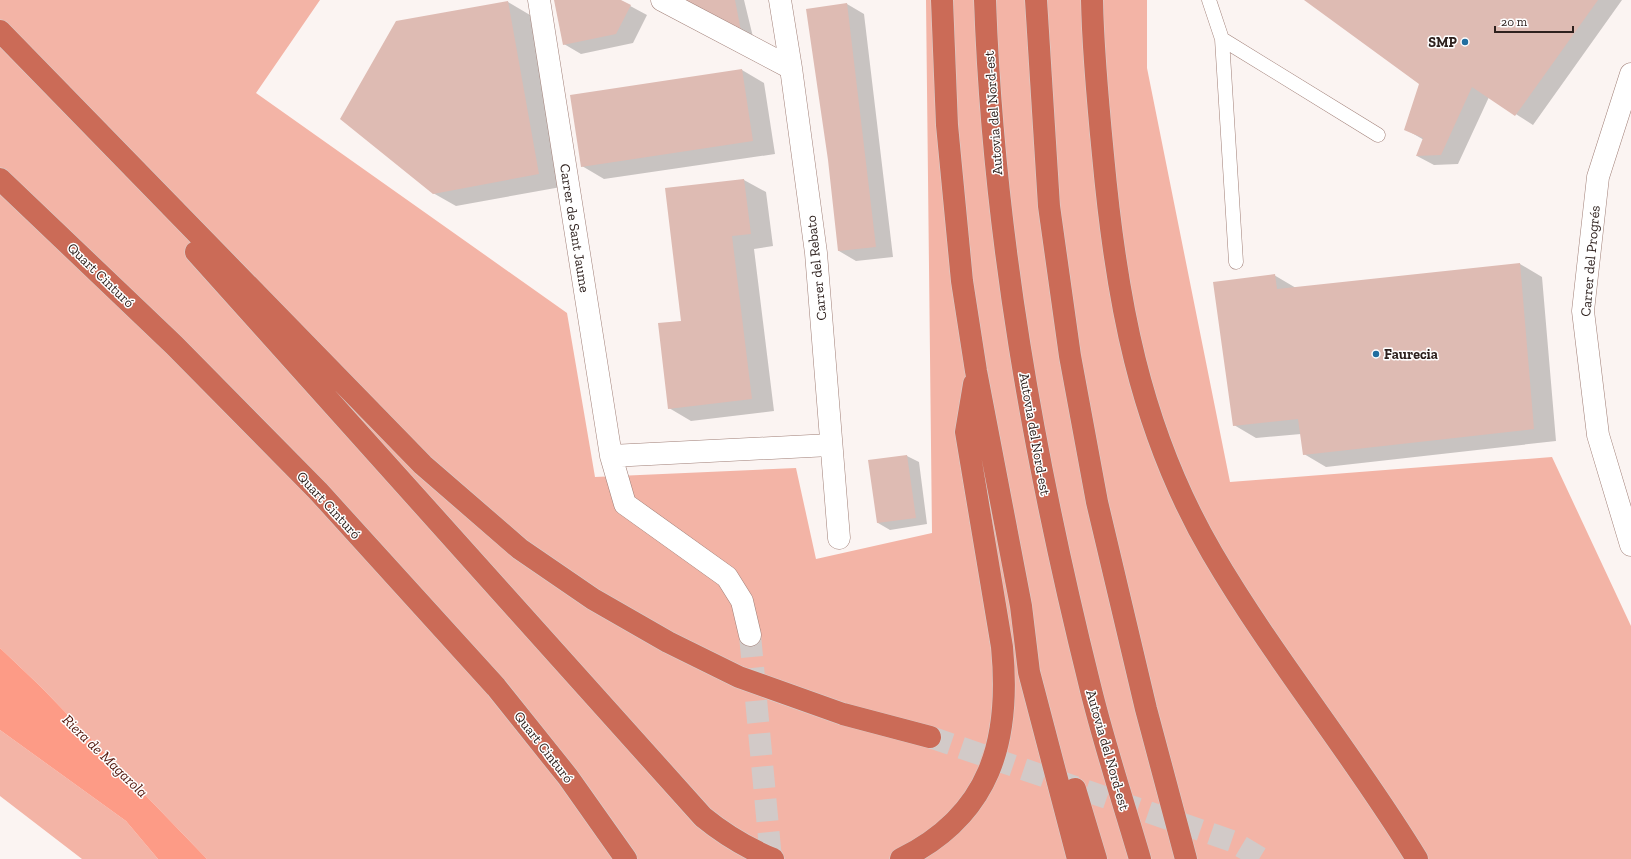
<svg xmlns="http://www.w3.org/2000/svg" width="1631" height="859" viewBox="0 0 1631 859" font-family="'Zilla Slab',serif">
  <rect width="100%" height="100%" fill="#fbf4f2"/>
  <path fill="#f3b4a6" d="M0,0H320L256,93L567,313L595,477L796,468L816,559L932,533L926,0H1147V68L1230,482L1552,457L1631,626V859H207L41,687L0,648Z
    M0,730L126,821L158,859H82L0,796Z"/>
  <path fill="#fd9b86" d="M0,648L41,687L207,859H158L126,821L0,730Z"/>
  <path fill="#0003" d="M555,0H619L647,15L633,43L581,54L564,44Z
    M674,0H744L753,37Z
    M1306,0H1622L1533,125L1489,97L1458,164L1434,165L1417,156L1424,140L1405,129L1420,84Z
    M508,2L530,15L561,187L456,206L433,193Z
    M847,4L864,14L893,257L856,261L839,251Z
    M742,70L764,83L775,154L604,179L582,166Z
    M744,180L766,192L773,246L754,249L774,411L691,421L669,408L682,322L666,189Z
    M1520,264L1542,277L1556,441L1326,467L1304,454L1301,434L1256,438L1234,425L1274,275L1296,288Z
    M907,456L919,462L927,524L890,530L878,523L869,461Z"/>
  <path fill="#debbb3" d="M554,0H621L631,5L616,34L563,45Z
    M673,0H735L741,31Z
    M1304,0H1598L1515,116L1472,87L1441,155L1416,156L1423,138L1404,130L1419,84Z
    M508,1L539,174L433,194L340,119L396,21Z
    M847,3L876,247L838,251L828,160L806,9Z
    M742,69L753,141L581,167L570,95Z
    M744,179L751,234L732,236L752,399L668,409L658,323L681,321L665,188Z
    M1520,263L1534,429L1303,455L1298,419L1233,426L1213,282L1275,274L1277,289Z
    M907,455L916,518L877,523L868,460Z"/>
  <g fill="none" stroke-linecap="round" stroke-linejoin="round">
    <path stroke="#d2cac8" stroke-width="22" stroke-dasharray="22 11" stroke-linecap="butt" d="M750,635L771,859"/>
    <path stroke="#d2cac8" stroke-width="22" stroke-dasharray="22 11" stroke-linecap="butt" d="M930,737L1232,841L1262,859"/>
    <defs>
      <path id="service" d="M1209,0L1222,39L1236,262
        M1222,39L1378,135"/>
      <path id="minor" d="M539,0L611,456L625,504L727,577L742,601L750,635
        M662,0L791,68
        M780,0L791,68L816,253L839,538
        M1631,74L1598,177L1583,311L1598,435L1631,545
        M611,456L830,445"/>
      <path id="motorway" d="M942,0L947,125L962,281L976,371L1021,606L1029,672L1078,859
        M985,0C993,231 1034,461 1090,686C1104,744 1123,801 1140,859
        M1036,0L1049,206L1070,356L1097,502L1146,709L1186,859
        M1092,0C1093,52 1098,104 1103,155C1116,297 1139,428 1212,553C1274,659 1353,754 1417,859
        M0,31L423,465L520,549L593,599L668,642L739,677L843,714L930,737
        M0,179L174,345L318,491L496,687L568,777L626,859
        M196,252L703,817C725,835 747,848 773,859
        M1075,789L1096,859
        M901,859C991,815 1011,740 1002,647L966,432L974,384"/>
    </defs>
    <use href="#service" stroke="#a07f77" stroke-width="15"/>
    <use href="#minor" stroke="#a07f77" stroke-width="23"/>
    <use href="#motorway" stroke="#d5d3d2" stroke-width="23"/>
    <use href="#service" stroke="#fff" stroke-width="14"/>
    <use href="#minor" stroke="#fff" stroke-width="22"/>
    <use href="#motorway" stroke="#cb6b57" stroke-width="22"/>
  </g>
  <g fill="#216ea0" stroke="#fff" stroke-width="1.5">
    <circle cx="1465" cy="42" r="4"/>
    <circle cx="1376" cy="354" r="4"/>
  </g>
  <g text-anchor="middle" stroke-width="3" stroke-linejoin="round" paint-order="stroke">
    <g font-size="14" font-weight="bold" fill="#2e211e" stroke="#fff" text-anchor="end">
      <text x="1457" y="47">SMP</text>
      <text x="1384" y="359" text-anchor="start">Faurecia</text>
    </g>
    <g font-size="14" fill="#2e211e" stroke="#fff">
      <text transform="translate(993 113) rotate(-94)" y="5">Autovia del Nord-est</text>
      <text transform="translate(575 228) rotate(81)" y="5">Carrer de Sant Jaume</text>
      <text transform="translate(1590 261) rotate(-85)" y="5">Carrer del Progrés</text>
      <text transform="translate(816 268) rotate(-96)" y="5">Carrer del Rebato</text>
      <text transform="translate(101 275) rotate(44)" y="5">Quart Cinturó</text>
      <text transform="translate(1035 434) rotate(80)" y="5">Autovia del Nord-est</text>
      <text transform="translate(329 505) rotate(47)" y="5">Quart Cinturó</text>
      <text transform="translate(544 747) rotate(52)" y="5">Quart Cinturó</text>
      <text transform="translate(1108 750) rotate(74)" y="5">Autovia del Nord-est</text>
    </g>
    <g font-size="15" font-style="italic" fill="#52170c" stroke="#fff">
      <text transform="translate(105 756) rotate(44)" y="5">Riera de Magarola</text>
    </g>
  </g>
  <path d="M1495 26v6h78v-6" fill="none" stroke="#2e211e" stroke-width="2"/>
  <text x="1501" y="26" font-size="12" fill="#2e211e" stroke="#ffffff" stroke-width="3" paint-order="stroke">20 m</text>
</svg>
